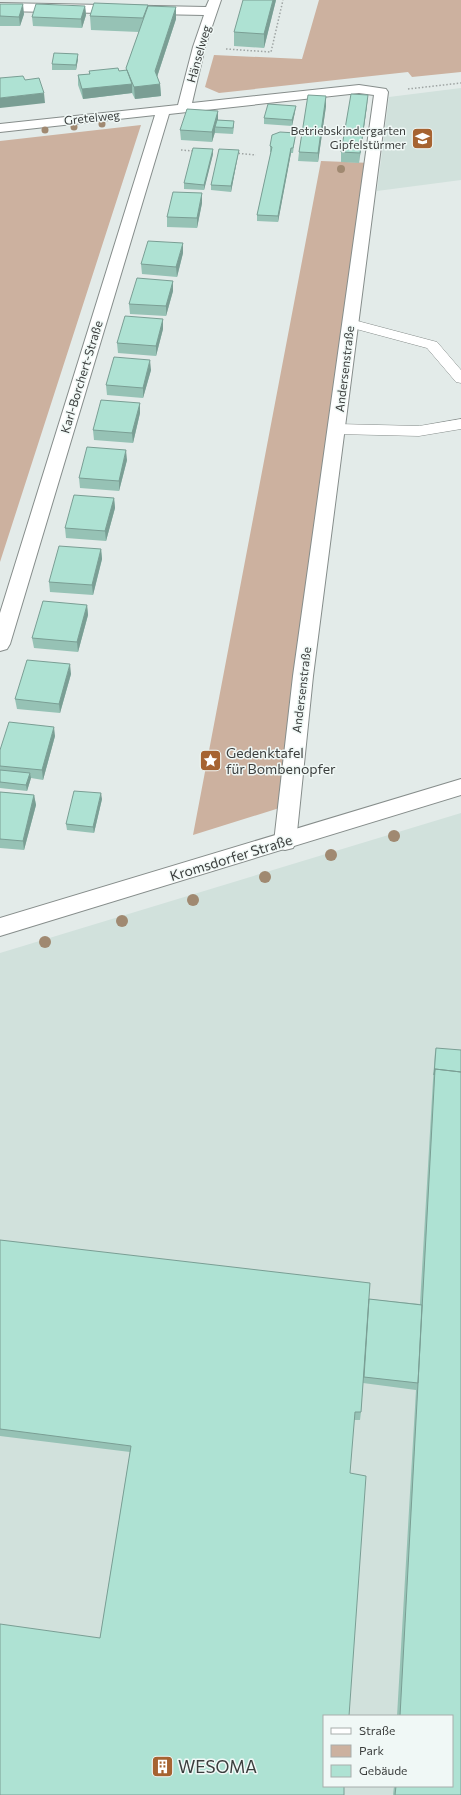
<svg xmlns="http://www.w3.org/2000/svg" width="461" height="1795" viewBox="0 0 461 1795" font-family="Commissioner,sans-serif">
  <rect width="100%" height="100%" fill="#e3ebe9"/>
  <path fill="#d1e1dc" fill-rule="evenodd" d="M461,88V180L377,191L389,97Z
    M461,813V1795H0V953ZM324,1716H452V1786H324Z"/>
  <path fill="#ccb19f" d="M319,0H461V72L412,77L408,72L219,93L205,87L214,55L302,59Z
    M141,125L0,562V141Z
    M321,161L371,163L289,805L193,835Z"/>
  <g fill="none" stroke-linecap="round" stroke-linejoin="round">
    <defs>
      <path id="lane" d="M350,319L437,342L461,370V383L456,382L427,348L345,326L343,323L345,320Z
        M461,419V429L419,436L337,434L332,432L330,429L332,426L337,424L419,426Z"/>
      <path id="street" d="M209,0H221L205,47L192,103L359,85L386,89L388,92L313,676L296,842L293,848L285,850L277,848L274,842L293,676L374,95L359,93L169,114L10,644L7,649L0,651V613L155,115L0,132V124L178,105L193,47L204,15L0,11V3L206,7Z"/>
      <path id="secondary" d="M461,779V795L0,936V918Z"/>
    </defs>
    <use href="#lane" stroke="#868d8b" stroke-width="1"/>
    <use href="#street" stroke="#868d8b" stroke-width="2"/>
    <use href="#secondary" stroke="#868d8b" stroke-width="2"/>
    <path stroke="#9ea4a3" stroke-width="1.5" stroke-dasharray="1.5 2" stroke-linecap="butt" d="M226,49L271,52L283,0
      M408,89L461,83
      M181,150L194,151
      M235,153L256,155"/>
    <use href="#lane" fill="#fff" fill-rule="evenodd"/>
    <use href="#street" fill="#fff" fill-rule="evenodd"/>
    <use href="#secondary" fill="#fff" fill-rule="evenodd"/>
  </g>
  <g fill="#a08971">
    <circle cx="102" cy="124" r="3.5"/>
    <circle cx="74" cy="127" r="3.5"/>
    <circle cx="45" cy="130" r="3.5"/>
    <circle cx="341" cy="169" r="4"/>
    <circle cx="394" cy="836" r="6"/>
    <circle cx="331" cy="855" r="6"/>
    <circle cx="265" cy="877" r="6"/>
    <circle cx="193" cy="900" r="6"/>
    <circle cx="122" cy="921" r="6"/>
    <circle cx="45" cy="942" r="6"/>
  </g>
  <path fill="#96c2b5" d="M276,0L264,48L234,46V32Z
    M0,4L24,14L20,26H0Z
    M85,6L86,15L82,28L33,26L32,17Z
    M148,7H176V19L157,77L160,84L161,96L135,99L132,93L83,99L78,85V75L89,74V71H119L127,70L126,68L139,32L91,30L90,16Z
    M78,59L76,70H52V64Z
    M326,96V106L318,162L298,161L299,152Z
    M367,105L359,163L341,162V152Z
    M218,111V120L234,121V127L233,134L215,133V132L212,142L181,140L180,130Z
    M295,112L292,126L264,124V118Z
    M295,138L293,153H291L278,222L257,221V215L271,152H270V146Z
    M239,150L238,155L231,192L211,190V185Z
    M213,154L204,190L184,189V183Z
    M202,193V203L197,228L167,227V217Z
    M183,253L177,277L142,274L141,264Z
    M173,281V291L166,316L130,314L129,304Z
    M163,319V329L156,356L118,353L117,343Z
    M151,370L143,398L107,395L106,385Z
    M140,403V413L133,443L94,440L93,430Z
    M127,460L119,491L80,488L79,478Z
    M114,498L115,508L106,541L66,538L65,528Z
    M101,549L102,559L93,595L50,592L49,582Z
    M87,605L88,615L78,652L34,648L32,638Z
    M71,674L60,713L17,709L15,699Z
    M55,736L43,780L31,778L27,791L0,788V750Z
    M0,792L34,795L36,805L24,850L0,848Z
    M102,799L94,833L67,830L66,824Z
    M436,1048L461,1795H393L394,1786H452V1716H397L416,1390L363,1383L361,1412L360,1420H354L100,1638L130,1452L0,1436V1240L369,1299L420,1304L433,1080L435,1052Z"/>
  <path fill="#7a9e94" d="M273,0H276L264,48V34Z
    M23,4L24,14L20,26L19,17Z
    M85,6L86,15L82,28L81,19Z
    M176,7V19L155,83V71Z
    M78,54V59L76,70V65Z
    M132,84V93L83,99L82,89Z
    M160,84L161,96L135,99L134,87Z
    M44,93L45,103L0,108V98Z
    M368,95L367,105L359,163L360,153Z
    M326,96V106L318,162V153Z
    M296,106L295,112L292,126V120Z
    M218,111V121L215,127V132L212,142V132Z
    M291,148V153L278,222V216Z
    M213,149V154L204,190V185Z
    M239,150L238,155L231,192V186Z
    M202,193V203L197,228V218Z
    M183,243V253L177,277L176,267Z
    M173,281V291L166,316V306Z
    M163,319V329L156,356V346Z
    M150,360L151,370L143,398V388Z
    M140,403V413L133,443L132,433Z
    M126,450L127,460L119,491V481Z
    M114,498L115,508L106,541L105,531Z
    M101,549L102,559L93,595L92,585Z
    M87,605L88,615L78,652L77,642Z
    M70,664L71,674L60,713L59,704Z
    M54,727L55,736L43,780L42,770Z
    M30,773L31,778L27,791L26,785Z
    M101,793L102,799L94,833L93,827Z
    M34,795L36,805L24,850L23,841Z"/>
  <path fill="#aee2d3" stroke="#7a9e94" d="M243,0H273L264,34L234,32Z
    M94,3L148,5L143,18L90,16Z
    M0,4H23L19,17L0,16Z
    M36,4L85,6L81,19L32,17Z
    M148,6L176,7L155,71L160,84L134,87L126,68Z
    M54,53L78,54L76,65L52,64Z
    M118,68L119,71L127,70L132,84L82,89L78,75L90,74L89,71Z
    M23,76L25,80L39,78L44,93L0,98V78Z
    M351,94L368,95L360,153L341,152Z
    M308,95L326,96L318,153L299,152Z
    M268,104L296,106L292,120L264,118Z
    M187,109L218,111L212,132L180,130Z
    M217,120L234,121L233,128L215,127Z
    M280,132L296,133L293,148H291L278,216L257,215L272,147L270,146L272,135Z
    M193,148L213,149L204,185L184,183Z
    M219,149L239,150L231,186L211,185Z
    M173,192L202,193L197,218L167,217Z
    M148,241L183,243L176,267L141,264Z
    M137,278L173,281L166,306L129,304Z
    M125,316L163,319L156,346L117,343Z
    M114,357L150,360L143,388L106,385Z
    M101,400L140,403L132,433L93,430Z
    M87,447L126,450L119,481L79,478Z
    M74,495L114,498L105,531L65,528Z
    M59,546L101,549L92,585L49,582Z
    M43,601L87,605L77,642L32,638Z
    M27,660L70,664L59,704L15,699Z
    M9,722L54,727L42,770L0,766V750Z
    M0,770L30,773L26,785L0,782Z
    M74,791L101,793L93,827L66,824Z
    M0,792L34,795L23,841L0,839Z
    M436,1048L461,1050V1072L435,1069L434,1075Z
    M435,1069L461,1072V1795H395L396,1786H452V1716H400Z
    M0,1240L370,1283L361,1412H355L350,1473L366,1476L349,1716H324V1786H344V1795H0V1624L100,1638L131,1446L0,1429Z
    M369,1299L422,1305L418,1383L364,1377Z"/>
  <defs>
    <symbol id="school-square" viewBox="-11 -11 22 22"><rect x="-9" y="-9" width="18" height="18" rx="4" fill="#a66331" stroke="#f0f8f6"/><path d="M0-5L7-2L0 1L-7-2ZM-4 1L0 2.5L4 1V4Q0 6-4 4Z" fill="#fff"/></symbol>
    <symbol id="sight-square" viewBox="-11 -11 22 22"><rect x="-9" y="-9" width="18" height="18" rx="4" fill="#a66331" stroke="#f0f8f6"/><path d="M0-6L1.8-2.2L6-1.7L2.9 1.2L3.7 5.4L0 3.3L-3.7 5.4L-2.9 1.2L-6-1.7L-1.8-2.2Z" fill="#fff"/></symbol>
    <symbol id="building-square" viewBox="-11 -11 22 22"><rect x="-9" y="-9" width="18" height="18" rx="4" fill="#a66331" stroke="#f0f8f6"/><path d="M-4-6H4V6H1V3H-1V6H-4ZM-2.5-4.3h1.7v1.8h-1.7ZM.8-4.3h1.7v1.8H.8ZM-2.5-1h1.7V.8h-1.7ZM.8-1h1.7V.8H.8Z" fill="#fff"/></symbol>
  </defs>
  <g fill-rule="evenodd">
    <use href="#school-square" x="410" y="126" width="25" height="25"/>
    <use href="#sight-square" x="198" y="748" width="25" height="25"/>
    <use href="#building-square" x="150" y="1754" width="25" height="25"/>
  </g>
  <g text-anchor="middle" stroke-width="3" stroke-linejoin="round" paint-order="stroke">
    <g font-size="12" fill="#3b3e3d" stroke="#f0f8f6">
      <text transform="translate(199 54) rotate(-74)" y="4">Hänselweg</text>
      <text transform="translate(92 118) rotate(-6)" y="4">Gretelweg</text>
      <text transform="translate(345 369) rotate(-83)" y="4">Andersenstraße</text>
      <text transform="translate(82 377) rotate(-73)" y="4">Karl-Borchert-Straße</text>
      <text transform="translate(302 690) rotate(-83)" y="4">Andersenstraße</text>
    </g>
    <g font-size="12" fill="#3b3e3d" stroke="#f0f8f6" text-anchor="end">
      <text x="406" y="135">Betriebskindergarten<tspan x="406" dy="14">Gipfelstürmer</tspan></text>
    </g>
    <g font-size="14" fill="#3b3e3d" stroke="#f0f8f6" text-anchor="start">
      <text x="226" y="758">Gedenktafel<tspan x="226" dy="16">für Bombenopfer</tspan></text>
    </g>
    <g font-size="14" fill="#3b3e3d" stroke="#f0f8f6">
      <text transform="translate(231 858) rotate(-17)" y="5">Kromsdorfer Straße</text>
    </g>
    <g font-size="17" fill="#3b3e3d" stroke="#f0f8f6" text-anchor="start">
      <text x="178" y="1773">WESOMA</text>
    </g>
  </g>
  <rect x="323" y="1715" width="130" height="72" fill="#f0f8f6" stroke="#a8aeac"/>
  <rect x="331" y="1728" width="20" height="6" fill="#ffffff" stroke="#a8aeac"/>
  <text x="359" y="1735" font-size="12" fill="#3b3e3d">Straße</text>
  <rect x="331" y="1745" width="20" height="12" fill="#ccb19f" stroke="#a8aeac"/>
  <text x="359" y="1755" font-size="12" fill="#3b3e3d">Park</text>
  <rect x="331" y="1765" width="20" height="12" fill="#aee2d3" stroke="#a8aeac"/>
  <text x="359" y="1775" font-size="12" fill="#3b3e3d">Gebäude</text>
</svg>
